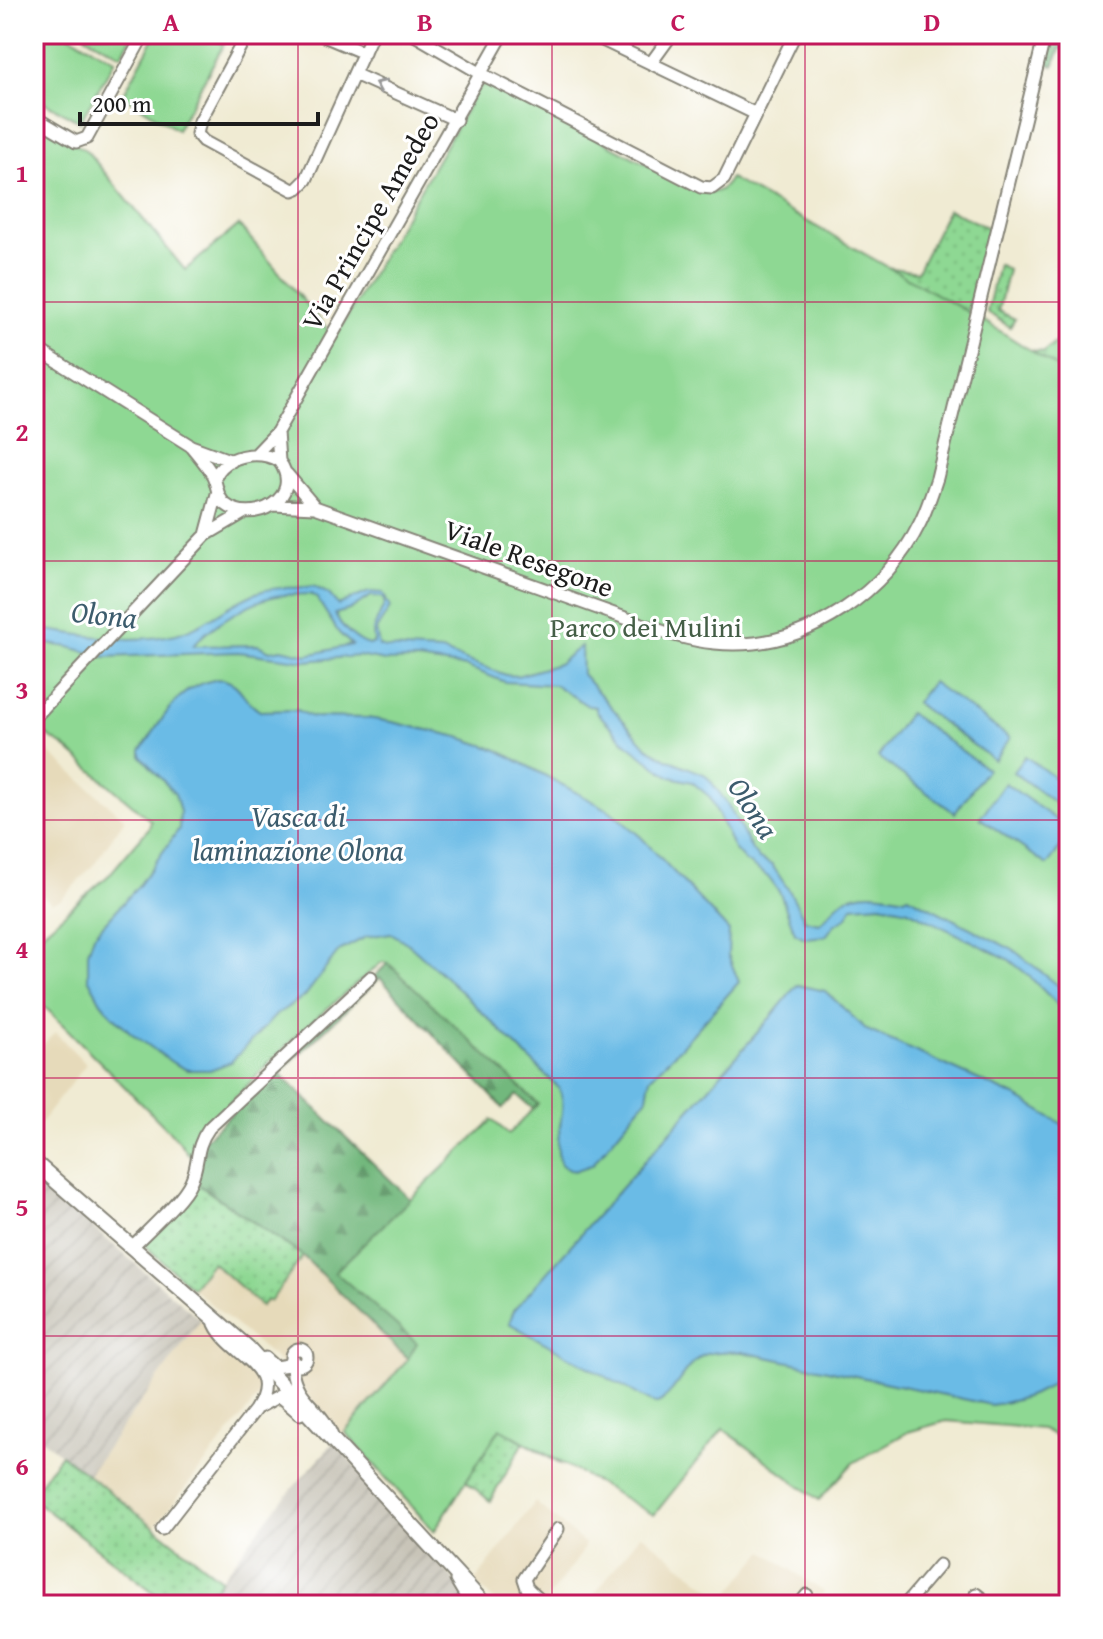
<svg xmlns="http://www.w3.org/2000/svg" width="1103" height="1639" viewBox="0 0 1103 1639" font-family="'Gentium Book Plus',serif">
  <defs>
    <pattern id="industrial-furrows" width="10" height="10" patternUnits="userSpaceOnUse" patternTransform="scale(2)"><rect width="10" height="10" fill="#c8c4b8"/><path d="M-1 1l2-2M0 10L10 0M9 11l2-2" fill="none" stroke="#aba89e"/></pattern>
    <pattern id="grass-dots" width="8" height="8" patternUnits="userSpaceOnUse" patternTransform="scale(2)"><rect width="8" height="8" fill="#8ed893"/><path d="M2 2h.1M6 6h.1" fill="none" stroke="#7ab97e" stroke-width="1.8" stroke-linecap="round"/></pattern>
    <pattern id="forest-firs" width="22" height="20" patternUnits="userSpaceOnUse" patternTransform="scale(2)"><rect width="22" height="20" fill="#72b87d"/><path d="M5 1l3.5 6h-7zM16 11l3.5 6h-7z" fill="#5d9566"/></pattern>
  </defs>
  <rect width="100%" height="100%" fill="#fff"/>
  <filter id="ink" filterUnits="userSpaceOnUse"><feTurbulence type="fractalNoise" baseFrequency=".0125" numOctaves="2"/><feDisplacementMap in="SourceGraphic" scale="16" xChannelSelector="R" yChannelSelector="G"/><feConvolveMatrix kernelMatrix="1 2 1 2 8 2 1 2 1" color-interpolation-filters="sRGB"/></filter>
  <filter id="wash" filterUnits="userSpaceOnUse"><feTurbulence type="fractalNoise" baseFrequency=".006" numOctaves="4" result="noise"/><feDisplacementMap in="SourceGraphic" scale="32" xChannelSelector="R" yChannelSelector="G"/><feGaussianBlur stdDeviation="1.8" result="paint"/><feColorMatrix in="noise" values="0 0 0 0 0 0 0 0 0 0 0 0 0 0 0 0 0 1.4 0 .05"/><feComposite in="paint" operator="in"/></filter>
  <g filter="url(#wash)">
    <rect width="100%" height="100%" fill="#f0ebd3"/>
    <path fill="#e6daba" d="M34,739L125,819L94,864L61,900L51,903L34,888Z
      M55,1032L86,1064L34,1131V1045L39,1049Z
      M303,1256L408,1359L342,1437L282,1364L192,1288L212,1262L270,1302Z
      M201,1320L270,1382L154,1527L87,1475Z
      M535,1502L585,1544L581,1554L547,1599L551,1605H497L488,1594L474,1583Z
      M641,1534L724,1599L764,1551L824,1592L813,1605H586Z"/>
    <path fill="url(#industrial-furrows)" d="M34,1177L201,1320L87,1475L34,1433Z
      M334,1442L476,1605H205L221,1579L277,1506Z"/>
    <path fill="url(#grass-dots)" stroke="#557a58" stroke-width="2" d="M948,209L988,228L936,449L880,266L917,272Z
      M998,264L1008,270L998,311L1015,319L1010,327L987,312Z
      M1055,343L1069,355V375L1029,350L1043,352Z
      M196,1183L303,1256L270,1302L267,1300L261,1306L212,1262L192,1288L141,1242Z
      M500,1428L524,1442L490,1501L466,1481Z
      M61,1454L221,1579L204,1605H170L34,1500V1491Z"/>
    <path fill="url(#forest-firs)" stroke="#476a4c" stroke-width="2" d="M1053,34H1069V50L1061,48L1053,66L1045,63Z
      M388,963L544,1099L533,1109L517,1095L503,1108L380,978L279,1073L426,1214L560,1464L500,1428L434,1531L345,1432L408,1359L303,1256L196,1183L203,1141Z"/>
    <path fill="#8ed893" stroke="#557a58" stroke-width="2" d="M34,34H67L115,60L80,122L34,97Z
      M86,34H134L121,55L85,36Z
      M156,34H200L224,44L177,130L123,95Z
      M491,83L700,192C715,194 722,192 730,178L989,324L1069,375V1443L1042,1429L946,1421L908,1432L853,1463L819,1500L723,1429L654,1515L500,1428L434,1531L345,1432L408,1359L417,1343L335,1272L492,1120L509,1134L538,1104L388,963L382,962L302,1030L205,1128L193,1160L178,1140L48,1010L34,1000V940L109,875L149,828L151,821L65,747L34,727V119L87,151L185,270L239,225L328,330L337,335L476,92L482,85Z"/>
    <path fill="#6bbbe6" stroke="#446c81" stroke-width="2" fill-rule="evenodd" d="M313,586L329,594L338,605L369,592L383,593L390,608L376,630L379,646L386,648L441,651L506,675L517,676L558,664L581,646L582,674L647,747L667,759L704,774L709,779L727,803L752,850L759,859L772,865L790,892L805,920L819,923C828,917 833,907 842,901C860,888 885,894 905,898L908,896L1015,951L1069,994V1016L1028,975L1008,959L908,910L881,904L853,906L846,918L834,925L826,936L805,938L795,933L780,893L768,877L745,861L734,849L710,797L692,782L671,777L662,771L626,743L596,711V707L588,706L555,685L505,682L467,667L417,660L385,661L358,656L306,661L238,652L105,657L69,647L34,642V628C81,635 129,645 176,634C206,626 230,602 259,592C278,585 294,590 313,586ZM310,594L316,597L339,633L352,645L307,655L282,649L270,651L258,645L193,646C207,628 249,602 272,597C284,594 297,595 310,594ZM371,596L382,597L385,603L373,630L374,643L369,645C356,641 340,626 335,614L349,610Z
      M218,679C243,681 240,699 260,711L297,710L312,717L367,718L392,722L459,737L498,750L609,810L641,837L729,931L728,955L739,982L681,1047L650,1078L647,1098L592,1165L574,1171L561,1165C550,1139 572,1106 557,1086L453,984L410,945L391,933L366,937L339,951L305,996L277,1014L231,1062L210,1070H187L173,1063L131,1033L111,1014L101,1002L88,978V952L94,935L140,884L179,829L180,812L175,794L141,756V750C167,716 172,688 218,679Z
      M932,682L1010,738L994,760L916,703Z
      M909,713L987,769L955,813L878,757Z
      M1025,756L1069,788V813L1013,772Z
      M1005,783L1069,829V836L1047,865L980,818Z
      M797,985L825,991L867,1030L1015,1096L1069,1128V1370C1049,1391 1020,1401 991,1405L743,1352C731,1352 715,1350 704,1355C683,1365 673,1399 655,1404L509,1323L514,1310L771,1017Z"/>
  </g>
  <g filter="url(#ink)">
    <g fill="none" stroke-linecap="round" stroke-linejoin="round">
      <defs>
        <path id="minor" d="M247,34L200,121L197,134L203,141L293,190L298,188L306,180L372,34
          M319,34L364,53
          M413,34L480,73L701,187L712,188L724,179L795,34
          M590,34L756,114
          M651,63L672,34
          M354,74L456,120
          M34,117L76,142L87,138L144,34
          M34,347L191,446L232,461
          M277,432L279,461
          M191,446C198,455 208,466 213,476C218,486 216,496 225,504C252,526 306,498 279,461C258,449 224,455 215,478
          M256,454L277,432L503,34
          M287,474L315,507
          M273,505L315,507L656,629C681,638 706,644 733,644C810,645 887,591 920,523C927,509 932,493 937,478L1045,34
          M206,535L217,494
          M34,718L206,535L245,512
          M131,1248C147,1231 183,1200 191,1181C200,1162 194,1149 209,1128L371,977
          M291 1357a8 8 0 1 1 16 0a8 8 0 1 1-16 0Z
          M265,1358L275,1367L288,1365L292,1358
          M298,1364L292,1368C295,1402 323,1407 333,1439
          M259,1407L279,1396L300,1414
          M162,1529L255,1410C284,1365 231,1358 215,1324
          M456,1580L471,1605
          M976,1594L990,1605
          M545,1605L527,1588L524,1579L558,1529
          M799,1605L807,1595
          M905,1605L939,1565"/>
        <path id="major" d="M34,1162L248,1348L485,1605"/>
      </defs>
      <use href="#minor" stroke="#868478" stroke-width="15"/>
      <use href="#major" stroke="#868478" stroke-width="18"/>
      <use href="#minor" stroke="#fff" stroke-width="11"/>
      <use href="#major" stroke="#fff" stroke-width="14"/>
    </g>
    <defs><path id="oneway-chevron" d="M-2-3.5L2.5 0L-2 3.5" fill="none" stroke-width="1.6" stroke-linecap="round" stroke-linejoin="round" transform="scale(2)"/></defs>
    <use stroke="#999" href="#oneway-chevron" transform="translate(380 85) rotate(-156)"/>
  </g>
  <path fill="none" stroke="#c2185b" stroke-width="2" stroke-opacity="0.55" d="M298,34V1605M552,34V1605M805,34V1605M34,302H1069M34,561H1069M34,820H1069M34,1078H1069M34,1336H1069"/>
  <g text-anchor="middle" stroke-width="6" stroke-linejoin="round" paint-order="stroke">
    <g font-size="28" fill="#1c1c1c" stroke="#fff">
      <text transform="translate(370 221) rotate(-60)" y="10">Via Principe Amedeo</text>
      <text transform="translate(529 558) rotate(20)" y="10">Viale Resegone</text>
    </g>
    <g font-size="28" fill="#445e46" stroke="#fff">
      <text x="646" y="637">Parco dei Mulini</text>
    </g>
    <g font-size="30" font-style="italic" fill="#3c5c6d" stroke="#fff">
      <text transform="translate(104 615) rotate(6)" y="10">Olona</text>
      <text transform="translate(753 808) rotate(57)" y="10">Olona</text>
      <text x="298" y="827">Vasca di<tspan x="298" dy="34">laminazione Olona</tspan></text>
    </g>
  </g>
  <rect width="1103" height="1639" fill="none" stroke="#fff" stroke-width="88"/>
  <path d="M80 112v12h238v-12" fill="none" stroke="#1c1c1c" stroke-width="4"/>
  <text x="92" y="112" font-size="24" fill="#1c1c1c" stroke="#ffffff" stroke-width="6" paint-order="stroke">200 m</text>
  <rect x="44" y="44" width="1015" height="1551" fill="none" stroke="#c2185b" stroke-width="3"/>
  <g font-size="26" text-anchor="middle" font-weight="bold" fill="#c2185b">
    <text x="171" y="31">A</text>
    <text x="425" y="31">B</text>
    <text x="678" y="31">C</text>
    <text x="932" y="31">D</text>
    <text x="22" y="182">1</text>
    <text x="22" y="441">2</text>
    <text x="22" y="699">3</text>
    <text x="22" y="958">4</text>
    <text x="22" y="1216">5</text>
    <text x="22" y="1475">6</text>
  </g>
</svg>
